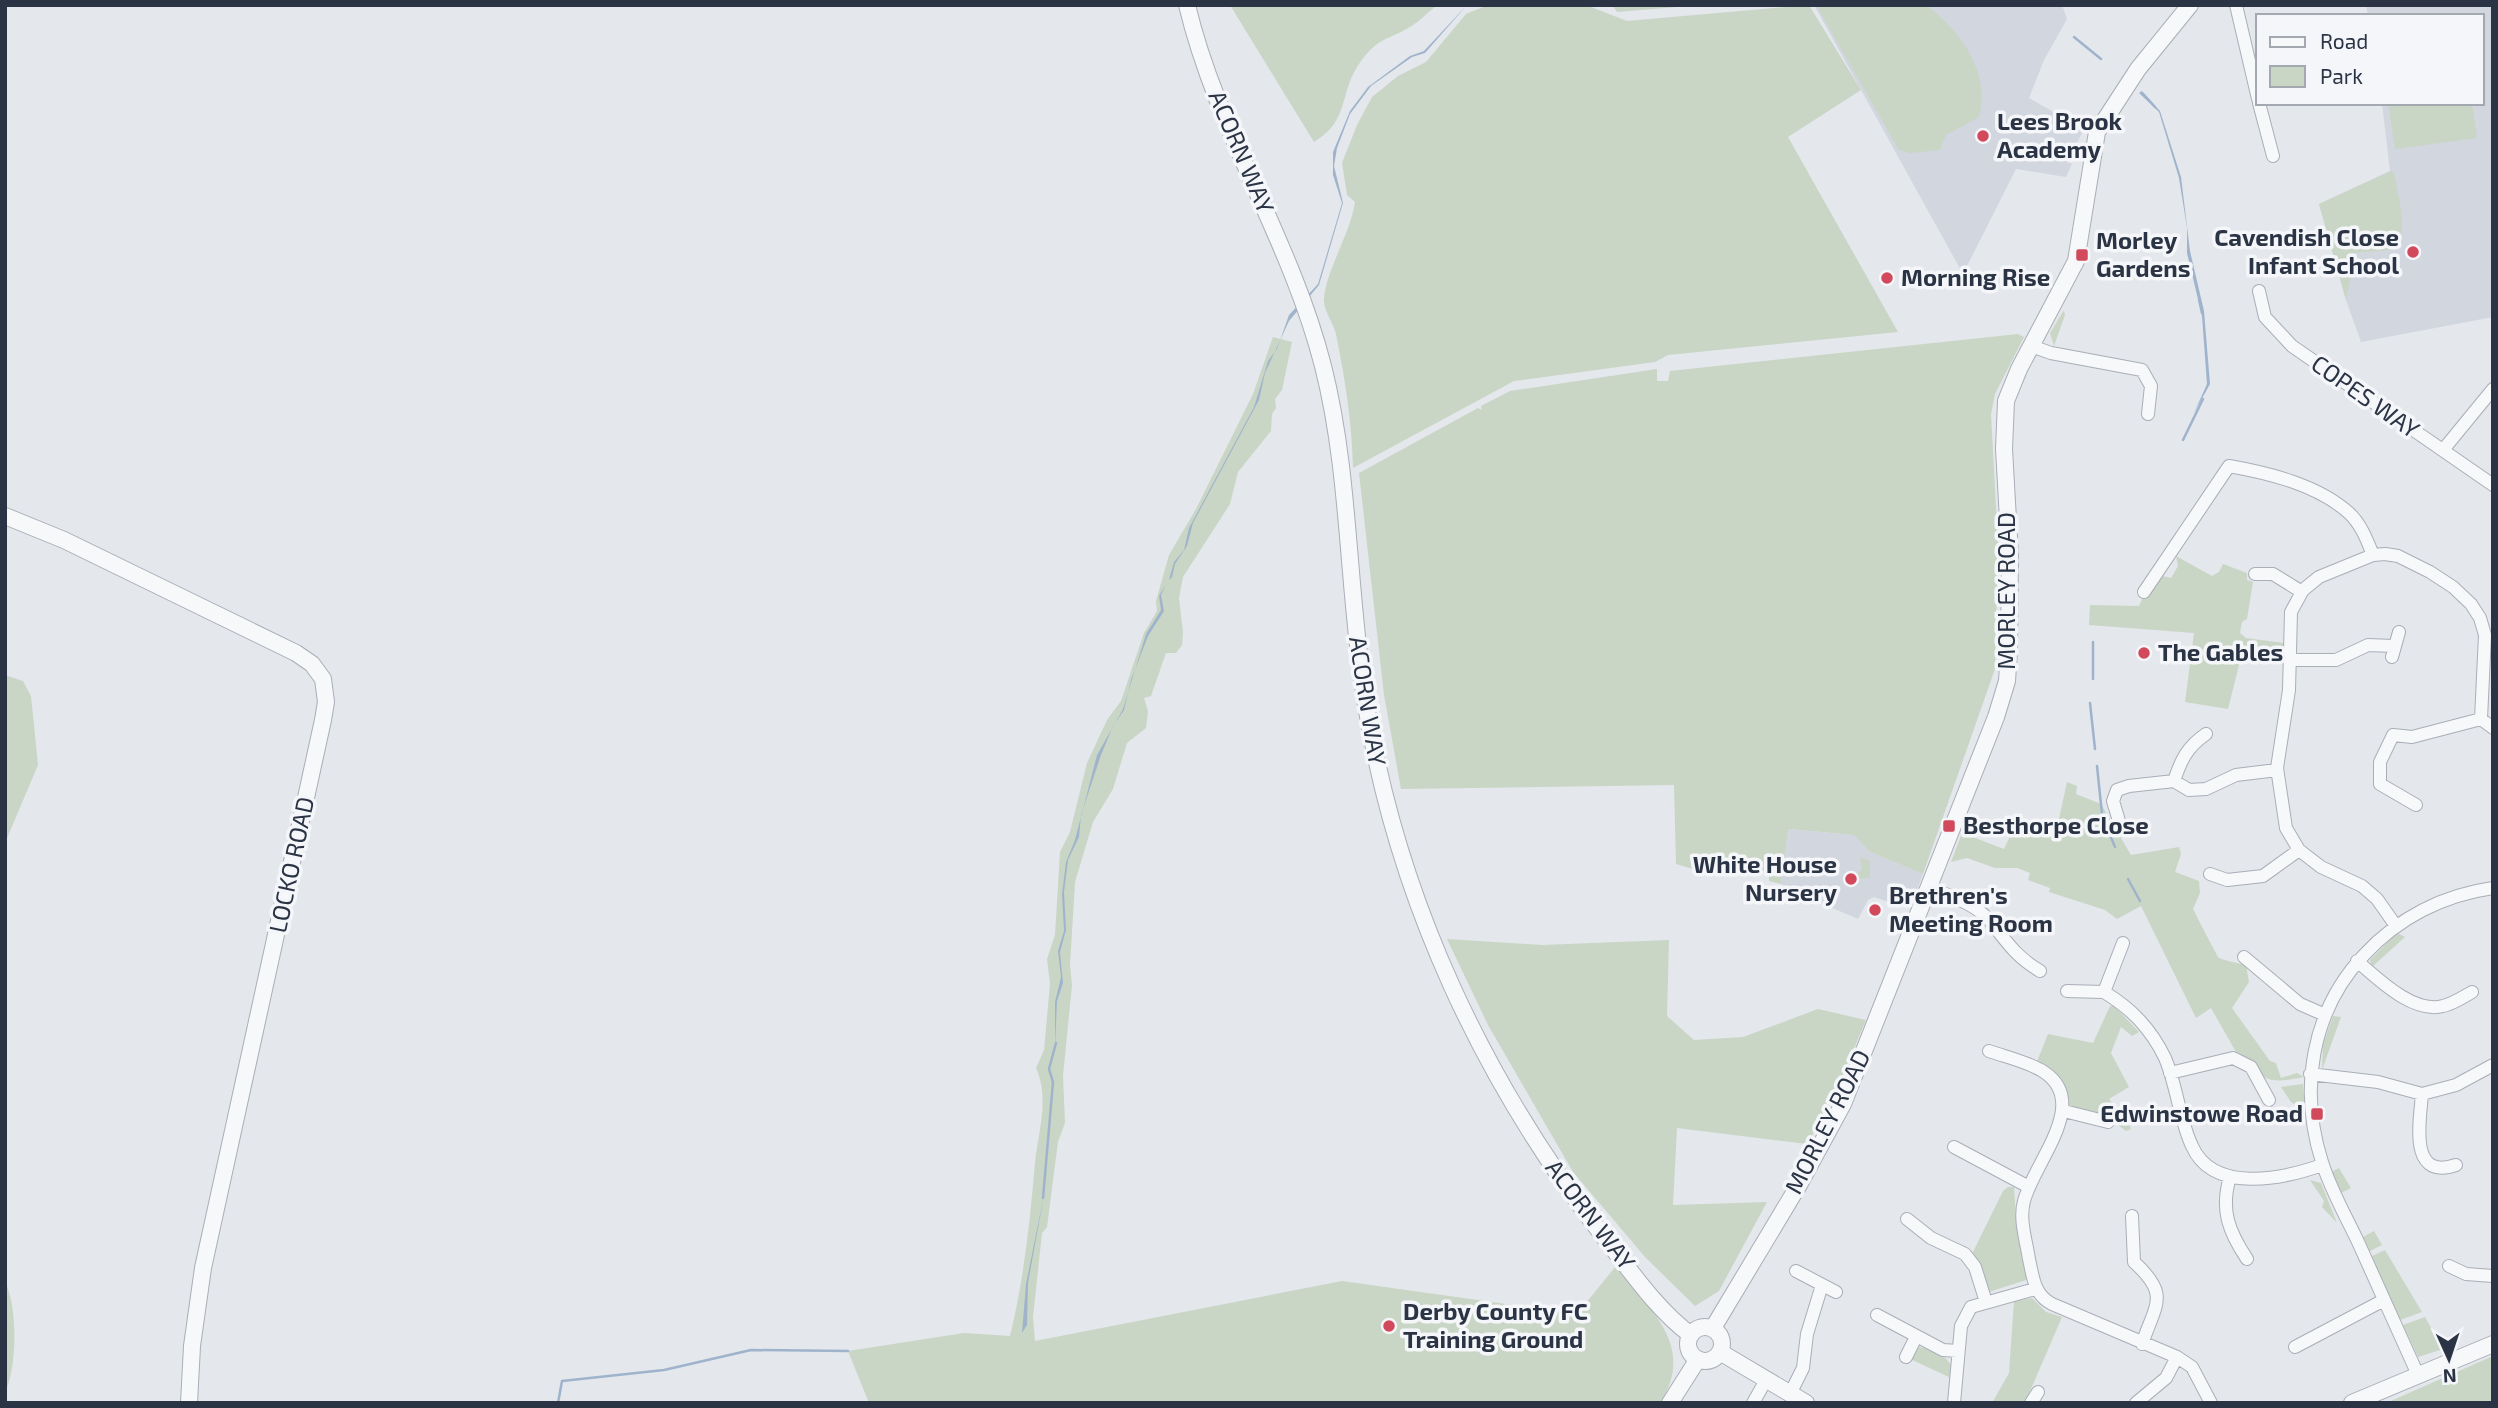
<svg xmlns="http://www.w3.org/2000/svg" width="2498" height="1408" viewBox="0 0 2498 1408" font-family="'Exo 2',sans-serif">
  <rect width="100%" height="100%" fill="#e4e7ec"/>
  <path fill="#d2d6de" d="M1814,5H2062L2067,19L2044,60L2029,98L2084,129L2067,162L2072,164L2066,177L2016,169L1963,274Z
    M2366,5H2493V317L2361,342L2346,300L2319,204L2390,171L2382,103H2482V16H2368Z
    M1787,829L1854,835L1870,852L1923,874L1917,890L1909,893L1904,907L1874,897L1868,900L1858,919L1821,903L1781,884Z"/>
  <path fill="#c9d6c5" d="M1230,5H1438C1427,12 1420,22 1408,28C1386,41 1379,37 1361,61C1338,92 1351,120 1314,142Z
    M1488,5H1586L1627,21L1809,5L1861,90L1788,137L1898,332L1668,355L1655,362L1514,381L1353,468C1352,422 1345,379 1336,334C1334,324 1323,310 1324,299C1326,270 1350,235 1355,202L1347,195L1342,163L1357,125L1372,97L1398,76L1426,62L1466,14Z
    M1612,5H1701L1617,12Z
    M1816,5H1926C1961,31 1991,73 1979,117L1946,135L1940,150L1910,153L1899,150Z
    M2388,103H2472L2477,138L2395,149Z
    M2391,171L2394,173C2399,200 2407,223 2398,249L2352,253V271L2346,300L2319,204Z
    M2064,310L2065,315L2054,346L2050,333Z
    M2018,334L2024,337L1995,394L1991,414L1998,544L1995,669L1923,874L1870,852L1854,835L1788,829L1781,884L1769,881V871L1693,869L1676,864L1674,785L1401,789L1384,695L1359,473L1478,408L1482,410L1481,406L1510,391L1657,369V381H1668L1670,371Z
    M1273,337L1292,342L1282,390L1275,399L1276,408L1272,414L1271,431L1238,472L1230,504L1183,577L1179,598L1183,632L1182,645L1176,653H1166L1151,696L1144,698L1148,711L1146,728L1127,743L1113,789L1093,822L1075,882L1070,965L1072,985L1063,1076L1065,1123L1058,1142L1047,1227L1042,1233L1033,1317L1035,1341L1342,1281L1577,1314L1616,1266C1649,1310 1697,1345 1660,1403H869L848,1351L964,1333L1010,1336C1024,1279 1030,1221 1035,1163C1038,1132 1050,1099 1036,1068L1044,1050L1050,984L1047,959L1055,935L1060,852L1070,832L1087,763L1107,720L1121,701L1144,633L1157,611L1156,601L1169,555L1196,509L1253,394Z
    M2176,556L2212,576L2219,572L2223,564L2247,573V580L2253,582L2247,619L2242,622L2240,633L2246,638L2284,643V664L2240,661L2228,709L2185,702L2194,633L2089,625L2090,605L2139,606L2144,595L2163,576L2171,578L2178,566Z
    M5,675L23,681L31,696L38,765L5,843Z
    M2067,782L2077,786L2076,794L2101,804L2131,855L2179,847L2181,854L2175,872L2199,881L2200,893L2193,909C2197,917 2217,956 2219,958C2226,961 2238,963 2246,965L2249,982L2232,1008L2270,1061L2276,1063L2281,1078L2297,1073L2304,1077C2277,1082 2267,1085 2248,1063C2243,1057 2243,1054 2236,1052L2211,1008L2196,1018L2141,906L2117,919L2105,910L2049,892L2050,888L2028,880L2030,873L2017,868H1995L1967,858L1951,862L1962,833L2004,849L2017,821L2052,836L2057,828Z
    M1860,857L1870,861V878L1852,879L1862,869Z
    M2397,933L2405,937L2372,967L2370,960Z
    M1447,939L1542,945L1669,940L1667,1016L1694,1040L1743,1037L1818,1009L1866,1020L1832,1101L1807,1144L1677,1128L1673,1205L1767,1202L1719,1291L1695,1306L1645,1257L1573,1172L1488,1025Z
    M2110,1006H2114L2139,1032L2132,1036L2121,1027L2111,1053L2129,1087L2109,1099L2125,1116L2131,1129L2126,1131L2114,1122L2111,1112L2101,1115L2069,1109L2065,1095L2049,1067L2036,1064L2048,1034L2093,1043Z
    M2333,1016L2341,1017L2322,1070L2323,1044Z
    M2303,1084L2305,1111L2291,1102L2281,1087Z
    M2339,1168L2351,1188L2341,1193L2331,1172Z
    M2310,1180L2321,1183L2337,1223L2322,1207L2324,1201Z
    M2008,1187H2014L2016,1220L2029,1279L1989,1292L1981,1265L1972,1254L2003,1191Z
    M2374,1231L2382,1245L2368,1252L2363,1237Z
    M2385,1250L2422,1312L2400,1320L2370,1257Z
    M5,1282C18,1306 17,1369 5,1392Z
    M2032,1298L2046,1312L2062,1317L2025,1403H1992L2009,1373L2014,1301Z
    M2425,1317L2443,1349L2418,1357L2403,1325Z
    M1919,1347C1933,1349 1946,1355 1952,1367L1949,1377L1910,1359Z
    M2493,1356V1403H2386Z"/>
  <path fill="#9fb4cc" d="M1467,5L1425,53L1412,57L1371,86L1350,114L1337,148L1334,166L1343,203L1319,285L1289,321L1265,373L1259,400L1193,523L1187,546L1175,564L1172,577L1169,580L1174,562L1184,550L1189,528L1254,407L1268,361L1277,349L1289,315L1318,284L1342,203L1333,175V152L1350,111L1368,87L1410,56L1424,51Z
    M2142,91L2160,111L2181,177L2190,251L2204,311L2210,384L2194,413L2207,384L2202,316L2187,253V228L2179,178L2159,112L2139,93Z
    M1166,584L1161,595L1164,611L1148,636L1131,680L1124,710L1113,726L1101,755L1081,815L1079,837L1068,860L1064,892L1066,930L1060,952L1063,983L1057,1001L1055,1047V1002L1061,977L1058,951L1064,931L1062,894L1066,862L1075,840L1097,755L1123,709L1146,634L1161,610L1159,596Z
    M1044,1195L1028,1283L1027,1325L1022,1333L1026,1284Z"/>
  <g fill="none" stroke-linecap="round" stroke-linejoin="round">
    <path stroke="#9fb4cc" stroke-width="2.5" d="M2074,37L2101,59
      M2143,94L2155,107
      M2199,299L2202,313
      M2183,440L2203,399
      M2093,642V679
      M2090,703L2095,749
      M2097,766L2102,814
      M2103,818L2115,847
      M2128,879L2140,901
      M1043,1198L1053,1082L1049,1069L1056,1043
      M558,1403L562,1381L664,1370L751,1350L848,1351"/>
    <defs>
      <path id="minor" d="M2236,5L2258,99
        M2259,103L2273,156
        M2259,291L2265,317L2292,346L2493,485
        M2031,346L2051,353L2142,370L2151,386L2148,414
        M2443,450L2493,389
        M2255,574H2273L2302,592
        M2144,592L2229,466C2269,473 2318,485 2349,513C2361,524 2367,540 2373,555
        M2392,657L2399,632
        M2291,660H2336L2368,645L2393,646
        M2481,719L2493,728
        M2174,781C2181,760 2187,747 2206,734
        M2416,805L2380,784V762L2393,735L2412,737L2481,719
        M2119,821L2113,801L2117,790L2129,786L2174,781L2189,790L2206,789L2236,775L2277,770
        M2210,874L2227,880L2263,876L2299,850
        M1928,887C1949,896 1975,903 1990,921C2008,943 2015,956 2040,971
        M2396,926L2377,899L2362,886L2321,867L2299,850L2286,828L2277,768L2289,690L2291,612L2303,590L2319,577L2373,555L2385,554L2398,556L2430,572L2453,587L2471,604L2480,618L2485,635L2481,719
        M2123,943L2104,992C2132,1009 2151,1029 2165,1058C2177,1086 2179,1118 2192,1146C2213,1194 2283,1179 2322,1165
        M2244,957L2300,1004L2325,1015
        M2357,961C2378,979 2413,1014 2443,1006C2453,1004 2463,997 2472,992
        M2067,991L2104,992
        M1989,1051C2006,1057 2029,1062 2044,1072C2091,1103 2034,1162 2024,1201C2019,1219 2026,1240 2029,1259C2033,1277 2034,1295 2052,1304L2177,1357L2192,1367L2211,1403
        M2170,1073L2233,1058L2251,1067L2269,1100
        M2310,1074L2378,1082L2422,1094L2456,1085L2493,1065
        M2422,1094C2420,1121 2408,1181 2456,1165
        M2064,1111L2108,1122
        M1954,1147L2029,1187
        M2230,1177C2220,1210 2229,1232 2247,1259
        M2132,1216L2134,1262C2170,1295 2156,1303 2142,1344
        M1907,1219L1931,1238L1965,1254L1975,1267L1986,1302
        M2449,1266L2466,1274L2493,1276
        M1796,1271L1836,1292
        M1877,1315L1943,1350L1958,1351
        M2295,1347L2384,1300
        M1906,1357L1916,1337
        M2418,1375C2398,1331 2379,1288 2359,1244C2347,1218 2331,1191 2322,1162C2299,1090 2311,1011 2364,955C2398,918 2443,895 2493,888
        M1790,1394L1803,1368L1807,1334L1822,1285
        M1753,1403L1766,1380
        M1954,1403L1961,1326L1971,1307L2035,1289
        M2031,1403L2038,1392
        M2136,1403L2166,1378L2177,1357"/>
      <path id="tertiary" d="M1187,5C1217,131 1291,240 1323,366C1351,476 1347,593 1366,705C1398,900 1483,1081 1604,1237C1630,1270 1657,1310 1691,1335
        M5,516L64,540L296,653L312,664L323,679L326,702L323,720L203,1268L192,1346L189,1403
        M1688 1344a17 17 0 1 1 34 0a17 17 0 1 1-34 0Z
        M1713,1328L1800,1183L1843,1104L1996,717L2007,681L2009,651L2010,555L2004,449L2006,401L2019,369L2076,261L2097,132L2138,69L2190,5
        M1720,1352L1806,1403
        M1670,1403L1698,1359
        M2352,1403L2493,1344"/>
    </defs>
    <use href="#minor" stroke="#a9aeb7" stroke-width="14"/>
    <use href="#tertiary" stroke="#a9aeb7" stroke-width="18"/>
    <use href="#minor" stroke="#f7f8fa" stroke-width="12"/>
    <use href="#tertiary" stroke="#f7f8fa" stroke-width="16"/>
  </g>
  <g fill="#d1495b" stroke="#f4f6f9" stroke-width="2.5">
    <circle cx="1983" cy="136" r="7"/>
    <circle cx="2413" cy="252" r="7"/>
    <rect x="2075" y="248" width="14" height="14" rx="3.5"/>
    <circle cx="1887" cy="278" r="7"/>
    <circle cx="2144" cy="653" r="7"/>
    <rect x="1942" y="819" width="14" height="14" rx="3.5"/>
    <circle cx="1851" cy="879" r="7"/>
    <circle cx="1875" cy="910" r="7"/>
    <rect x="2310" y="1107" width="14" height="14" rx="3.5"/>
    <circle cx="1389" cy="1326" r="7"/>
  </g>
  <g text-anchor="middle" stroke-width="7" stroke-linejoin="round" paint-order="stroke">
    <g font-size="24" font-weight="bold" fill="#2b3445" stroke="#f4f6f9" text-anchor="start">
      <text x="1997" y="130">Lees Brook<tspan x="1997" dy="28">Academy</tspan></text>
      <text x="2399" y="246" text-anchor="end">Cavendish Close<tspan x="2399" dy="28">Infant School</tspan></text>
      <text x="2096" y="249">Morley<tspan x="2096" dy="28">Gardens</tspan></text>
      <text x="1901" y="286">Morning Rise</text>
      <text x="2158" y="661">The Gables</text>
      <text x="1963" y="834">Besthorpe Close</text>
      <text x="1837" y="873" text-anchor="end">White House<tspan x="1837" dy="28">Nursery</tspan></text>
      <text x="1889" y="904">Brethren's<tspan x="1889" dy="28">Meeting Room</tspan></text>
      <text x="2303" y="1122" text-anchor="end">Edwinstowe Road</text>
      <text x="1403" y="1320">Derby County FC<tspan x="1403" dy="28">Training Ground</tspan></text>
    </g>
    <g font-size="24" fill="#2b3445" stroke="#f4f6f9">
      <text transform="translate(1241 152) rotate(67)" y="8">ACORN WAY</text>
      <text transform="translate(2365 397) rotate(35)" y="8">COPES WAY</text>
      <text transform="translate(2007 591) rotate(-90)" y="8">MORLEY ROAD</text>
      <text transform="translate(1367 701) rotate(81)" y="8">ACORN WAY</text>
      <text transform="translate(292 865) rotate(-78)" y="8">LOCKO ROAD</text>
      <text transform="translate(1828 1122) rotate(-63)" y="8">MORLEY ROAD</text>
      <text transform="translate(1590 1215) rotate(53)" y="8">ACORN WAY</text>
    </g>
  </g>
  <rect width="2498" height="1408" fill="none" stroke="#2b3445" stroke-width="14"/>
  <rect x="2256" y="14" width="228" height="91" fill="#f4f6f9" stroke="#a4a8b1" stroke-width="2"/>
  <rect x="2270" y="37" width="35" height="10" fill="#f7f8fa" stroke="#a4a8b1" stroke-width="2"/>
  <text x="2320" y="49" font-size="21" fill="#2b3445">Road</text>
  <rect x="2270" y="66" width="35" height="21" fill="#c9d6c5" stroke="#a4a8b1" stroke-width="2"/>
  <text x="2320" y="84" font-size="21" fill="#2b3445">Park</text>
  <g transform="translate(2449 1359) rotate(177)" stroke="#f4f6f9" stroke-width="5" paint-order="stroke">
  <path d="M0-5L12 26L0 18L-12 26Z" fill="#2b3445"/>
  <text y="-10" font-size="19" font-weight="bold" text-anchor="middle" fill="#2b3445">N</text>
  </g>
</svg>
